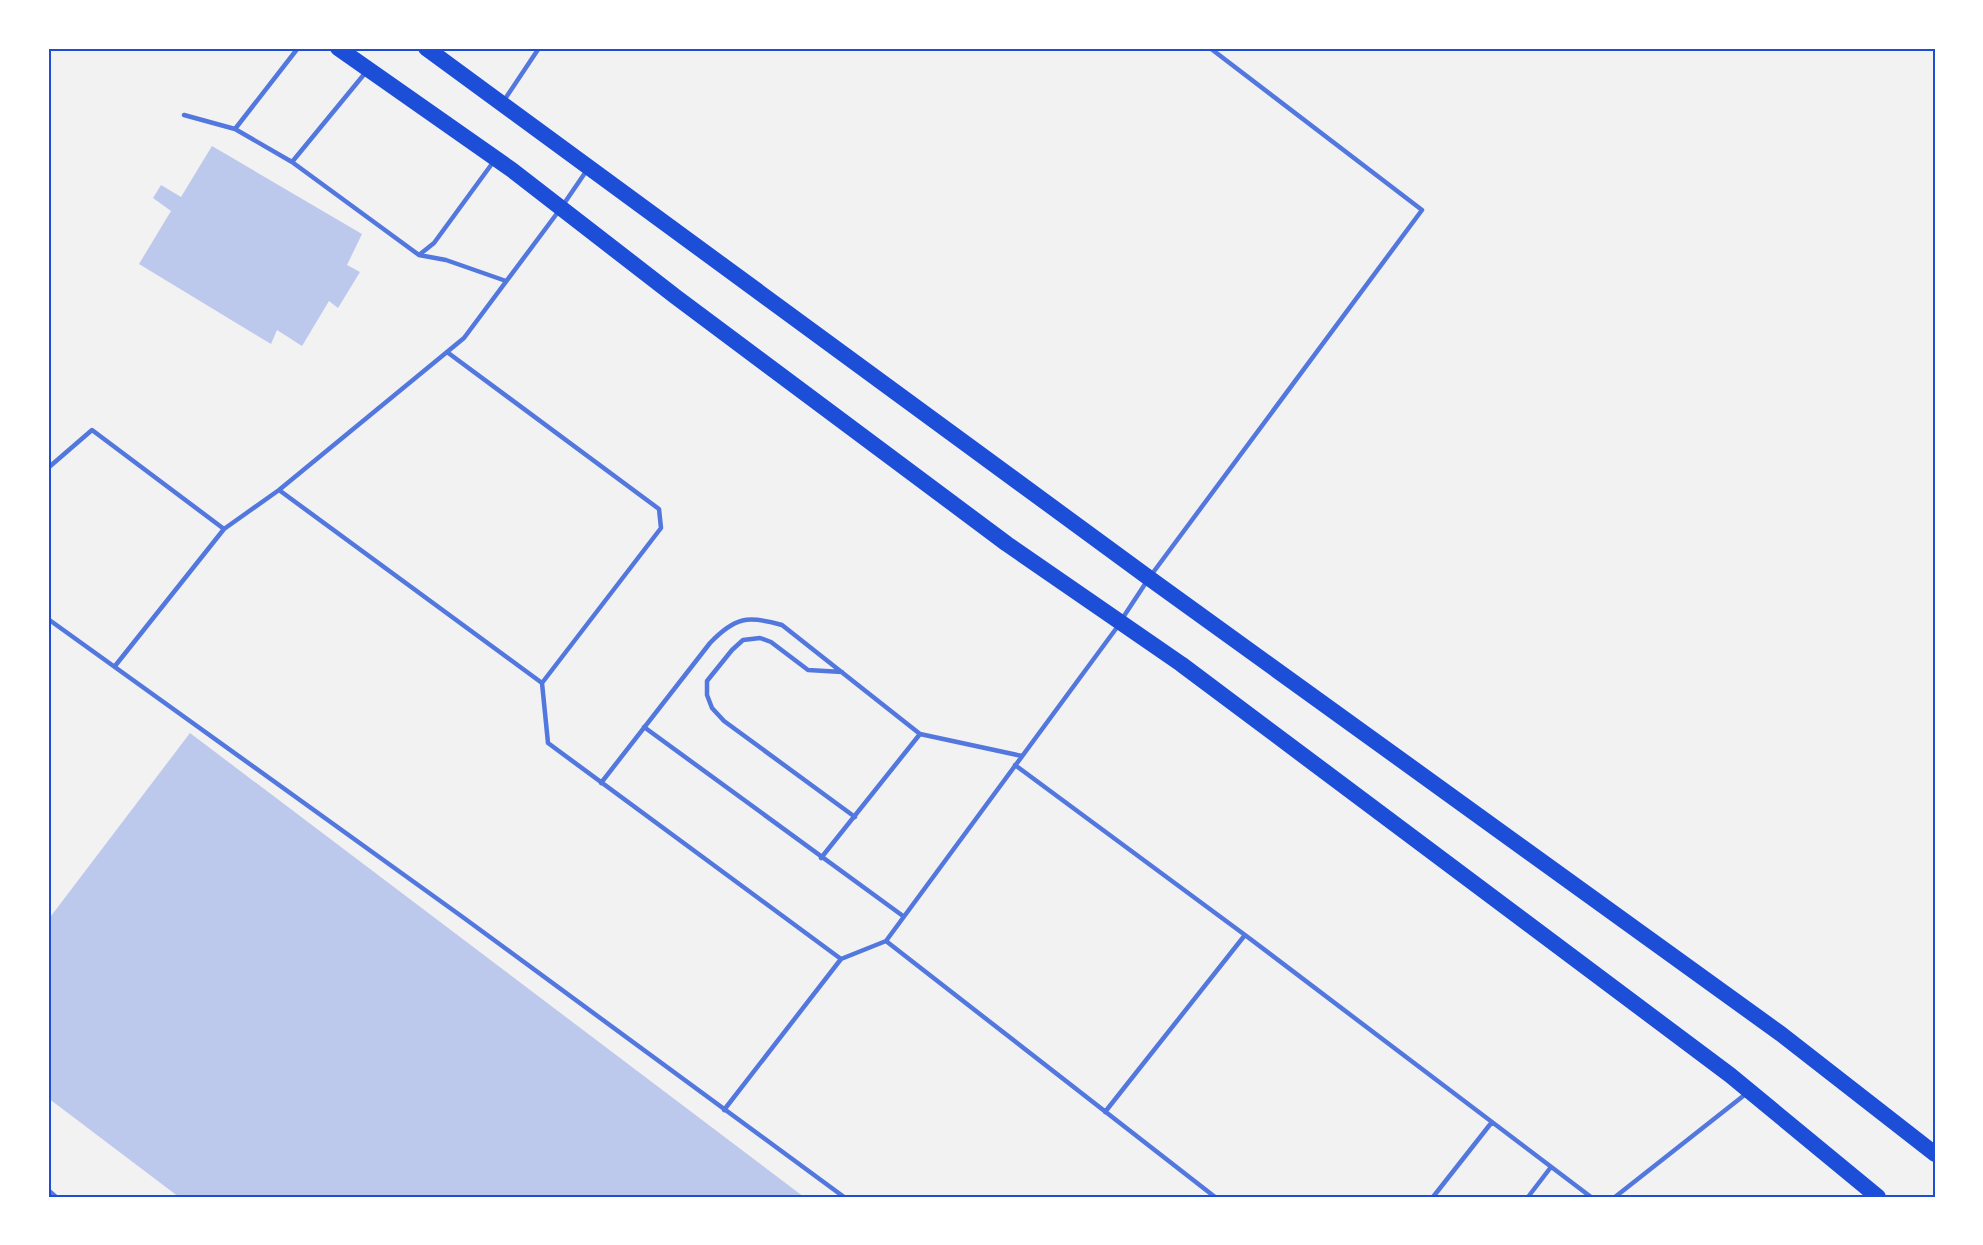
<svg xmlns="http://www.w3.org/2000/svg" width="1983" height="1245" viewBox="0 0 1983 1245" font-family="'Nunito Sans',sans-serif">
  <rect width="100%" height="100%" fill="#f2f2f2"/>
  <path fill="#bdc9ec" d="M212,146L362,234L347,265L360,272L338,308L329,301L302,346L277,330L271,344L139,264L171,211L153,198L161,185L181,197Z
    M190,733L804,1197H179L48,1098V920Z"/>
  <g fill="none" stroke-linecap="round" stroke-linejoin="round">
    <path stroke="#5277de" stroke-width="4.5" d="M503,102L539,48
      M184,115L235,129L292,162L419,255
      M235,129L298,48
      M494,161L434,243L419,255L446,260L506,281
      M292,162L366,72
      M447,352L659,509L661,528L542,683
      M48,468L92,430L224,529L279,490L464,338L561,208L587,170
      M279,490L542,683L548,743L841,959L886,941L1118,626
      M48,619L464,918L844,1197
      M1122,619L1149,578L1422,210L1210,48
      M115,666L224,529
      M842,672L808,670L771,642L760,638L743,640L732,650L707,681V695L712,708L724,721L855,817
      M644,727L903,916
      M1015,765L1245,935
      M601,783L710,643C735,617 748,615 782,625L920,734L1022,756
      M821,858L920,734
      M886,941L1215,1197
      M724,1110L841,959
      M1105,1112L1245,935L1591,1197
      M48,1190L56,1197
      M1433,1197L1492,1122
      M1528,1197L1551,1167
      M1615,1197L1747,1093"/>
    <path stroke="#1d4ed8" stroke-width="16" d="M338,48L512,170L676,297L1007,544L1181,664L1730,1075L1878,1197
      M426,48L1149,578L1781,1034L1935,1154"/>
  </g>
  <rect width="1983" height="1245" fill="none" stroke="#ffffff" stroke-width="99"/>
  <rect x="50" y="50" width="1884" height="1146" fill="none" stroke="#1d4ed8" stroke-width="2"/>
</svg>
